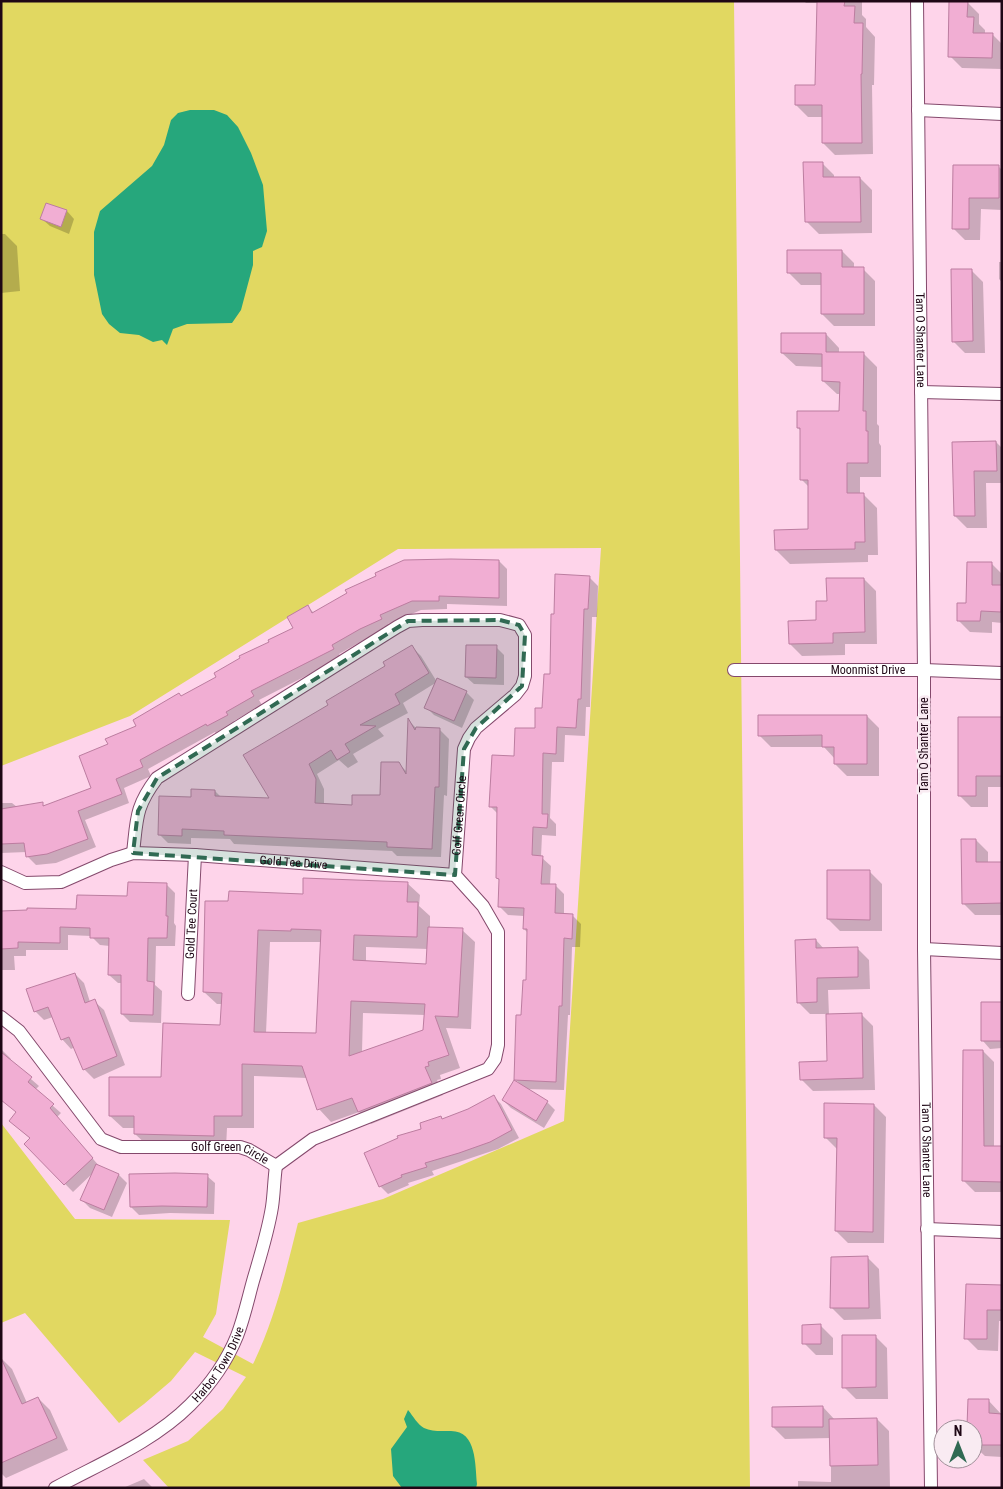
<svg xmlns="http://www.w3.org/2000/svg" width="1003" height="1489" viewBox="0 0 1003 1489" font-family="'Roboto Condensed',sans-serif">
  <rect width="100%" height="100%" fill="#fed4ea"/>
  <path fill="#e1d861" d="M1,1H734L750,1488H169L143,1460L188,1441L223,1409L246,1377L195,1352L171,1381L144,1404L119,1423L25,1313L1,1323V1123L75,1219L230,1220L216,1314L203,1337L253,1364C275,1319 286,1271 298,1223L383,1199L564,1121L601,548L398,549L130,716L1,766Z"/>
  <path fill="#26a77c" d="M190,110H214L227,115L238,127L251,153L263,185L267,231L262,247L253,251V265L241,310L232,323L187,324L173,329L167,345L162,340L153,342L139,335L120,333L109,324L102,314L94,275V232L100,211L152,166L164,145L171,120L178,113Z
    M408,1410C413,1416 418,1425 424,1428C432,1432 442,1431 451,1431C477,1431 475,1465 477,1484L476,1488H402L393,1476L391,1449L407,1427L404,1419Z"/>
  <path fill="#0003" fill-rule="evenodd" d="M804,1H862V15L866,19V27L875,37L874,85H872L873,154L835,155L823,143V117H808L796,105L817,86L818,3H806Z
    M967,2L979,14V24L985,30V34H992L1002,44V69L962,68L950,56Z
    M822,163L834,175V178H860L872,190V233L819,234L807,222Z
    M954,166L999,167L1002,170V210L981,209L980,240H965L953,228Z
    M47,204L67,211L74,219L69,234L50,226L42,219Z
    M1,234H5L17,246L20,291L1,293Z
    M842,251L854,263V269H863L875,281V326H834L822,314V285H801L789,273Z
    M999,262H1002V282L999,279Z
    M971,270L983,282L985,353H965L953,341Z
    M826,334L839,348V353L864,354L877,367V424L879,426V443L881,446V477H860V494H863L877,508L878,555H868V562L790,564L776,550L809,531V487L801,479V431L798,428L840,413V394H837L823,381V367L796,366L782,353Z
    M996,442L1002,448V483H986L987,528H967L955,516L954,443Z
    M499,561L507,569V606L447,604V609L421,610L388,624L390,628L369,637L339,654L341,658L259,700L262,705L234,721L235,724L216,734L215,732L148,769L151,776L124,788L129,803L85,820L96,847L56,863L36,865L28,857L27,852L1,853V803H12L17,807L42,804L45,807L93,789L109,745L182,697L217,677L295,629L308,607L314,613Z
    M992,564L1002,574V623L992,622V633L970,632L958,620Z
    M589,577L598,586L597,617H592L590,707H586L585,736L565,735L564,762H552L550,818L556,824V836L542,835L541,857L551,866L550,885H555L564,894V915H572L581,924L580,947H572L570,1015H568L564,1090L525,1089L547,1102L555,1110L544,1128L511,1108L503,1100L520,1084L516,1080L528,981V933L524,929V916L508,915L499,906L500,881L497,878L499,815L490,806L515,757L536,729L544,709L551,676Z
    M864,579L876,591L877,644H845V655L802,656L790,644L818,621L828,602Z
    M411,646L421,656L437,682L466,692L474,700L462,728L434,715L426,707L437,682L403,703L408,713L378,729L384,736L353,754L358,762L348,768L339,760L317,774L324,789V805L353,806L381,797L399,764L407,772L409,721L417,729H439L449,739L447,796L444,795L441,857L397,856L392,851L234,844L230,839L191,838V844L168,843L159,834L192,798L215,791L221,797L271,799L330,706L387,667Z
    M496,647L504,655V685L474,684L466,677Z
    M867,716L879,728V776H847L835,764V759L824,747H771L759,735Z
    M1002,718V787H988V807H971L959,795Z
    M976,840L988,852V863H1002V915H975L963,903Z
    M870,872L882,884V931H840L828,919Z
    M407,883L420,895L419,906L430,916V928L462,930L475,942L471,1029L446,1028L460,1068L440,1075L441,1079L437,1080L443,1095L371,1124L359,1112L331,1122L319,1109L307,1078L254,1076V1128H227L226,1148L148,1146L135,1134V1128H123L110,1116L162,1078L221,1026L222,1004H217L204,992L230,902ZM270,942H321L318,1034L266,1033ZM366,947L428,949V965L366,962ZM363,1013L425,1015L424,1031L362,1052Z
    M166,884L175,893L174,923L176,926L175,946H156L155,985L162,991L161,1023L130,1022L122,1014L123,983H118L109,975L110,946L100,945L91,936L68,935V950H26V956H14L15,970H1V912L78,911L129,898Z
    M816,940L824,949L857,948L869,960L870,989L828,990L829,1015L861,1014L873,1026L875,1090L813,1091L801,1079L829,1062L828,1014H810L798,1002Z
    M75,974L84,983L90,1002L94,1001L104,1010L125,1065L94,1079L84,1069L75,1047L71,1049L62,1039L53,1017L44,1020L35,1011Z
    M1002,1003V1048L990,1049L983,1041Z
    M1,1049L11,1059L10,1061L39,1086L35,1090L61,1113L57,1117L100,1167L119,1175L127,1183L112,1217L90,1208L82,1200L94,1172L73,1192L26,1144L31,1139L18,1128L17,1112L1,1098Z
    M983,1051L994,1062V1147H1002V1192H975L964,1181Z
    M493,1096L501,1104L519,1138L498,1149L432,1171L434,1175L408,1183L409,1185L388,1194L380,1186L423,1129L441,1118L443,1120L468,1110Z
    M874,1105L886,1117L884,1243H848L836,1231L837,1149L825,1137Z
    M207,1176L215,1183L214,1214L170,1213L139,1215L131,1207Z
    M867,1257L879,1269L881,1319L844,1320L832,1308Z
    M1002,1286V1321H999L998,1351L978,1350L966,1338Z
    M821,1326L833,1338V1355H816L804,1343Z
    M875,1336L887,1348L888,1399H856L844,1387Z
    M1,1358L12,1369L27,1403L38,1398L50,1410L68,1450L6,1478L1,1473Z
    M988,1400L1002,1415V1457L985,1456L973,1445V1429L968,1425Z
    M823,1407L835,1420L877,1419L889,1431L890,1488H798V1481L831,1482V1438L785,1439L773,1427Z
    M144,1479L153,1488H123Z"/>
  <path fill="#f1aed3" stroke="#bc7da0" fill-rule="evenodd" d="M817,1H845L844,6H855L854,23H863L862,74H861L862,143H822V105H795V85H815Z
    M949,1H968L967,17H974L973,33H993L992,58L948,57Z
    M803,162H823V177H860L861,222H805Z
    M953,165H999V198H969V229H952Z
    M46,203L67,210L61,227L40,219Z
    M787,250H842V267H864V314H821V273H787Z
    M951,269H972L973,341L952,342Z
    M781,333H826V352H864L863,411H866V431H868V463H847V493H864L865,542H855V549L775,550L774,530L808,529V480H800V428H797V411H839L840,382L822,381V354L781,353Z
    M996,441L997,471H974L975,516H954L952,442Z
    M451,559L499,560V598L439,596V601H412L380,615L382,619L360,629L332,645L334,649L251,691L254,696L226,712L228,715L207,726L206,724L140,760L143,767L116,779L122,794L78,811L88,839L47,854L26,857L24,843L1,844V809L43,802V806L91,788L79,756L108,744L105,739L136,726L133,720L179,693L181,696L216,677L214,673L240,658L239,656L269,642L268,640L293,628L287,617L308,605L312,613L347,593L345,590L376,576L375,573L404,560Z
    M967,562H992V585H1002L1001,612L981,611L980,621H957V603H966Z
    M555,574L590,576L588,609H584L581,699H578L576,728L557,727L556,754L543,753L542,814H548L547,828L533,827L532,855L543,856L541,884H556L555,913L573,914L572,939L564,938L562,1006H559L556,1082L514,1080L516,1015H521L523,980H526L527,929H523L524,908L498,907L499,879L496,878L497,807H489L492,755L514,756L515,728H535V708H542L544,674H550L551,614H554Z
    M826,578H864L865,632L833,633V643L789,644L788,621L816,620V601H827Z
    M412,645L429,673L395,694L400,704L360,725L376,726L345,744L350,752L337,760L331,750L309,764L316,779L315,803L352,805V795H380L381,762H399L406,774L408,718L415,730L416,727L440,728L439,787H435L432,849L387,847V842L224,835V831L182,829V836L158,835L159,796L191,797V789L215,790V796L269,798L243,755L328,705L326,701L385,666L383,662Z
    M466,645H497L496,678L465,677Z
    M437,678L467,691L454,721L424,708Z
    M758,715H867V764H834V747H822V735L758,736Z
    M958,717H1002V776H976V796H958Z
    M961,839H976V862H1002V903L962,904Z
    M827,870H870V920L827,919Z
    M303,878L408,882L407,902H418L417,937L354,935L353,960L426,964L428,927L463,928L458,1017L435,1016L449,1055L428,1062L429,1066L425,1067L432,1083L358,1112L352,1098L317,1110L302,1066L242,1064V1116H214V1136L134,1134V1116H109V1077H161L163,1023L220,1025L222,993L203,992L205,901H228L229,891L303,894ZM291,929L321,930L316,1033L254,1032L258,930L291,931ZM351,1001L425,1004L423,1030L349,1056Z
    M128,882L167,883L166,916H168L167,938H148L147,981L154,982L153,1015L121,1014V975H108L109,938H90V928L60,927V943L18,942V948L1,949V911L27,910V908L76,909L77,895L127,896Z
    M816,939V948L858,947V977L817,978V1002L797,1003L795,940Z
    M75,973L85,1003L95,999L117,1056L83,1070L69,1037L61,1040L48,1007L34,1012L26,989Z
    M981,1002H1002V1041H981Z
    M862,1013L863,1078L800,1080L799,1062L827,1061L826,1014Z
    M963,1050H983L984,1146H1002V1182L962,1181Z
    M1,1052L32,1077L28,1082L54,1104L50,1108L93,1158L64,1185L24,1144L30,1138L9,1121L16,1112L1,1100Z
    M514,1080L548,1101L536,1121L502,1100Z
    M494,1095L512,1130L490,1142L459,1153L425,1163L427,1167L401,1175L402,1177L379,1187L364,1153L398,1138L397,1136L421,1129L420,1123L441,1116L442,1119L468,1109Z
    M824,1103L874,1104L873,1232L835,1231L837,1138H824Z
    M96,1164L119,1174L104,1210L80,1200Z
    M175,1173L208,1174L207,1207L162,1206L130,1207L129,1174Z
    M868,1256L869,1308H830L831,1257Z
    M966,1284L1002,1285V1310H987V1339H964Z
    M821,1324V1344H802V1325Z
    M842,1335H876V1387L842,1388Z
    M1,1358L22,1404L38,1397L57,1438L1,1463Z
    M968,1399H989V1413L1002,1414V1445H973V1429L972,1426H967Z
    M823,1406V1427H772V1407Z
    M877,1418L878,1465L830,1466L829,1419Z"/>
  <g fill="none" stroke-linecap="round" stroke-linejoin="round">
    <defs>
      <g id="minor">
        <path id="s1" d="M917,1L924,670V949L931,1488"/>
        <path d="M918,110L1002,114"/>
        <path d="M921,392L1002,394"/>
        <path id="s2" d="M734,670H924L1002,673"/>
        <path id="s3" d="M1,872L25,883L61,882L111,860L133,853L195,855L455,875"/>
        <path d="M924,949L1002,953"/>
        <path id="s4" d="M188,994L195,855"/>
        <path id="s5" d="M1,1017L19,1031L101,1139L121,1147H240L249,1150L276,1166L313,1139L488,1069L495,1059L498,1045V932L483,906L455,875L464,749L469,738L476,728L515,695L522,686L525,676V635L519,625L500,620H422L408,621L397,627L157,778C135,807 137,819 133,853"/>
        <path d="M927,1229L1002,1232"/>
        <path id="s6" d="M55,1488C101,1463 153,1442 190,1405C209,1386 227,1361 237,1336C244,1318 248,1299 253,1281C260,1257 268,1232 272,1207C274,1194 274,1180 276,1166"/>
      </g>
    </defs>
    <use href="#minor" stroke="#84496c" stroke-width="14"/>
    <use href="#minor" stroke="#fff" stroke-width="12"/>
  </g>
  <path fill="#306a53" fill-opacity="0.2" stroke="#306a53" stroke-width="4" stroke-dasharray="10 6" stroke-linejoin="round" d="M500,620L519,625L525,635L522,686L476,728L464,749L455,875L133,853L138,811L157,778L408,621Z"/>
  <g text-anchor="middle" stroke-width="5" stroke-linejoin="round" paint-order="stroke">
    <g font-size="12" fill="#1e0715" stroke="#f9ebf2">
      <text dy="4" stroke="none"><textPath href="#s1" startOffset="339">Tam O Shanter Lane</textPath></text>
      <text dy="4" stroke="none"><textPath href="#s2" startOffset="134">Moonmist Drive</textPath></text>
      <text transform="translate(924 745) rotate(-90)" y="4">Tam O Shanter Lane</text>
      <text dy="4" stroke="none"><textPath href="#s5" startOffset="845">Golf Green Circle</textPath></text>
      <text dy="4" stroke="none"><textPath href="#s3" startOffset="301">Gold Tee Drive</textPath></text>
      <text dy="4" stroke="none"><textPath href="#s4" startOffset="70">Gold Tee Court</textPath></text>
      <text dy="4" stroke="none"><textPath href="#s1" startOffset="1149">Tam O Shanter Lane</textPath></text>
      <text dy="4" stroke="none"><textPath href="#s5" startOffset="290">Golf Green Circle</textPath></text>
      <text dy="4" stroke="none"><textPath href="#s6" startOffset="209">Harbor Town Drive</textPath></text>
    </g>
  </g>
  <rect width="1003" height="1489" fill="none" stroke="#1e0715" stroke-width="5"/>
  <g transform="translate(958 1444)"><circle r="24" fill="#f9ebf2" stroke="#a1909a"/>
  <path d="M0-4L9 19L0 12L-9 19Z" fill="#306a53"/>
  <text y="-8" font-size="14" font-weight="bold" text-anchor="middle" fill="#1e0715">N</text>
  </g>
</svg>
